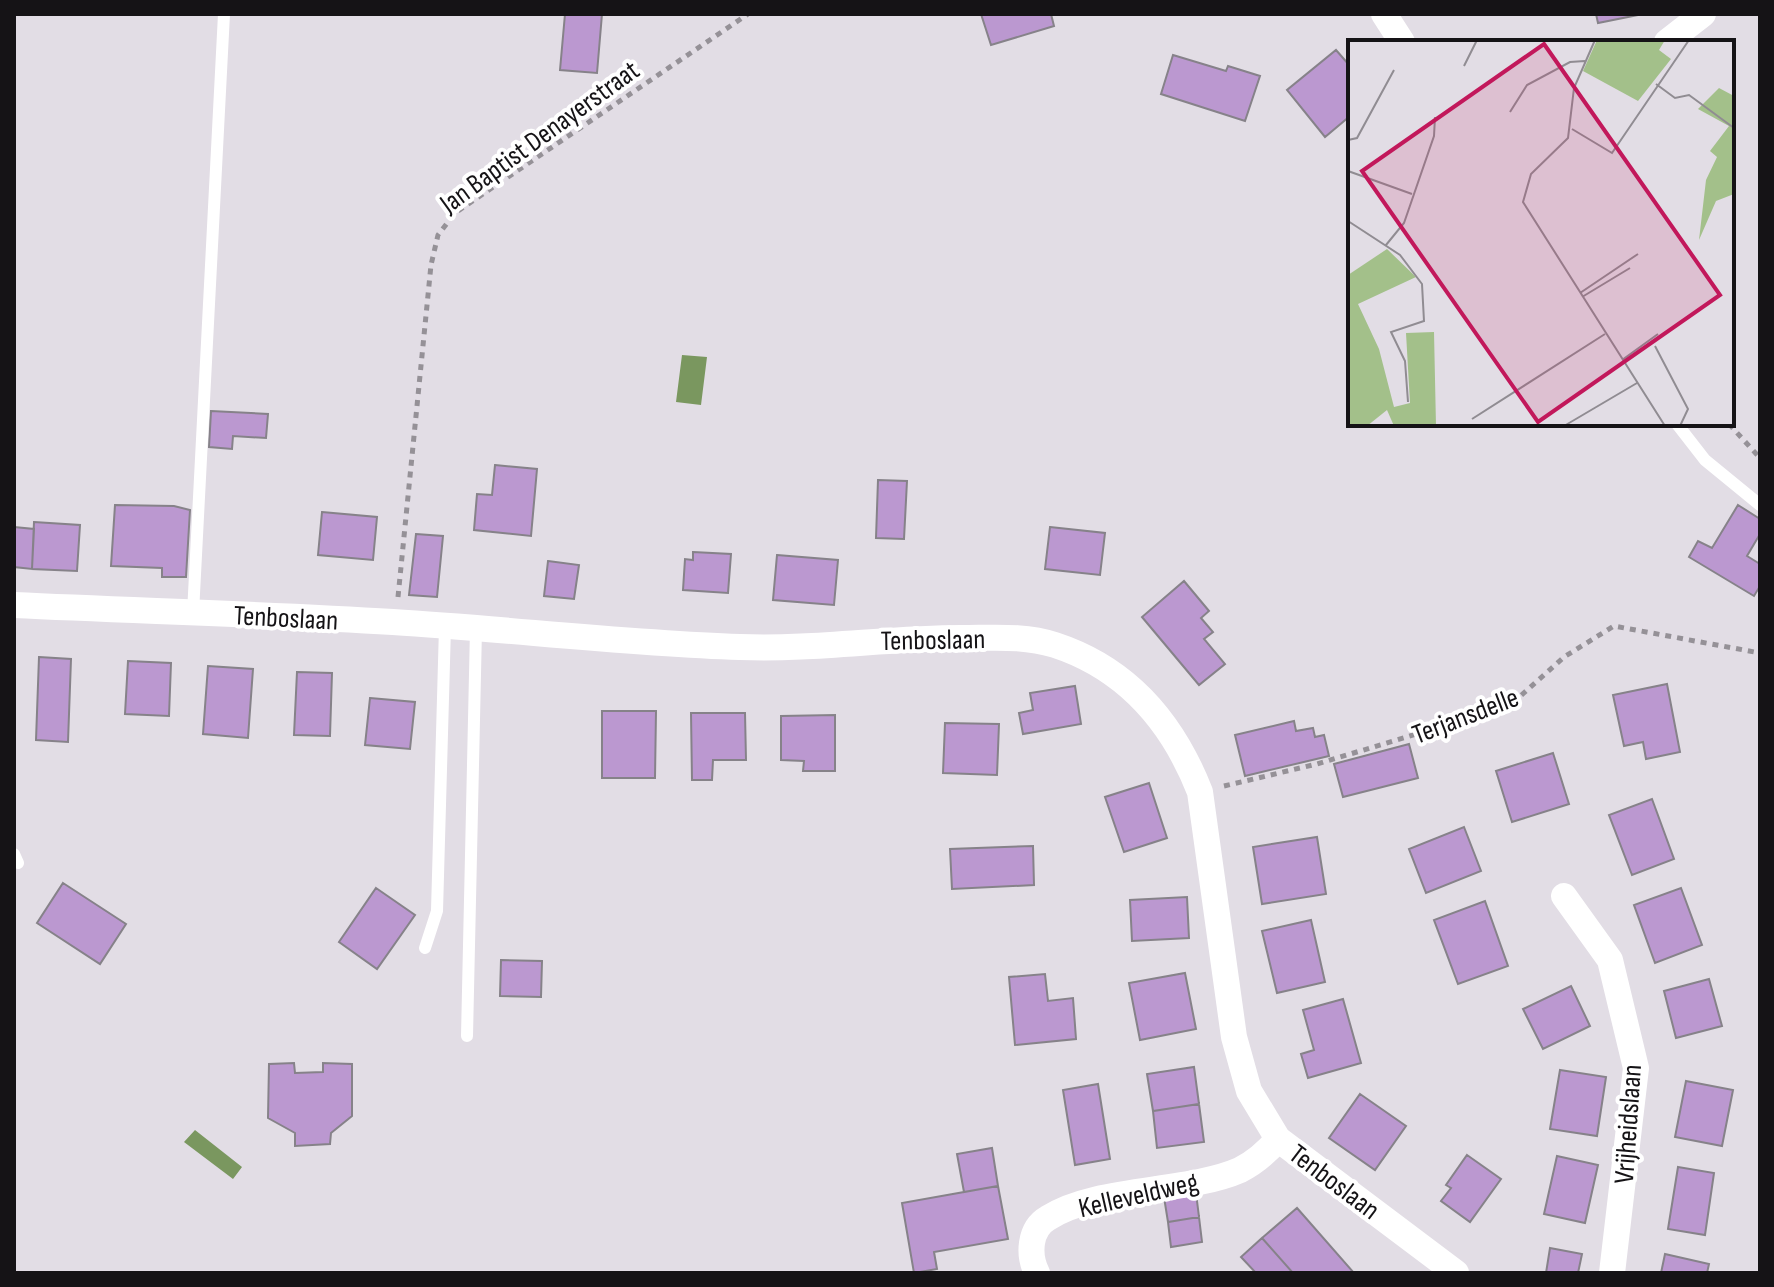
<svg xmlns="http://www.w3.org/2000/svg" width="1774" height="1287" viewBox="0 0 1774 1287" font-family="'Sofia Sans Condensed',sans-serif">
  <rect width="100%" height="100%" fill="#e2dde5"/>
  <path fill="#7a975f" d="M682,355L707,357L701,405L676,402Z
    M195,1130L242,1167L233,1179L184,1142Z"/>
  <path fill="#bb98d0" stroke="#868289" stroke-width="2" d="M565,14H602L597,73L560,70Z
    M981,14H1051L1054,26L991,45Z
    M1596,14H1643L1598,23Z
    M1336,50L1350,66V116L1325,137L1287,90Z
    M1173,55L1226,71L1228,66L1260,76L1245,121L1161,94Z
    M211,411L268,414L266,438L233,436L232,449L209,447Z
    M495,465L537,469L531,536L474,530L477,494L492,495Z
    M878,480L907,481L904,539L876,538Z
    M115,505L174,506L190,510L186,577H162V568L111,566Z
    M1738,505L1760,519V534L1747,556L1760,564V586L1754,596L1689,557L1698,541L1712,548Z
    M322,512L377,517L373,560L318,555Z
    M34,522L80,525L77,571L32,569Z
    M14,527L34,529L32,569L14,567Z
    M1050,527L1105,533L1100,575L1045,569Z
    M416,534L443,536L437,597L409,595Z
    M693,552L731,554L728,593L683,590L685,559L693,560Z
    M777,555L838,560L834,605L773,600Z
    M548,561L579,565L574,599L544,596Z
    M1184,581L1209,611L1201,618L1213,632L1204,639L1225,664L1199,685L1142,617Z
    M39,657L71,659L68,742L36,740Z
    M128,661L171,663L169,716L125,714Z
    M208,666L253,669L248,738L203,734Z
    M297,672L332,673L330,736L294,735Z
    M1667,684L1680,752L1646,759L1643,742L1624,746L1613,695Z
    M1075,686L1081,724L1023,734L1019,713L1033,710L1030,693Z
    M370,698L415,702L410,749L365,745Z
    M602,711H656L655,778H602Z
    M691,713H745L746,760H713L712,780H692Z
    M835,715V771H803L804,761L781,760V716Z
    M1294,721L1296,731L1313,728L1315,737L1324,735L1329,756L1245,776L1235,735Z
    M945,723L999,724L997,775L943,773Z
    M1409,744L1418,778L1343,797L1334,764Z
    M1553,753L1569,804L1512,822L1496,771Z
    M1149,783L1167,838L1124,852L1105,797Z
    M1652,799L1674,859L1632,875L1609,815Z
    M1464,827L1481,871L1426,893L1409,849Z
    M1317,837L1326,894L1262,904L1253,847Z
    M1033,846L1034,885L952,889L950,849Z
    M63,883L126,924L100,964L37,923Z
    M376,888L415,915L377,969L339,942Z
    M1681,888L1702,945L1655,963L1634,905Z
    M1187,897L1189,938L1132,941L1130,900Z
    M1485,901L1508,966L1458,984L1434,920Z
    M1311,920L1325,982L1277,993L1262,931Z
    M501,960L542,961L541,997L500,996Z
    M1185,973L1196,1029L1140,1040L1129,983Z
    M1045,974L1048,1001L1073,998L1076,1039L1015,1045L1009,977Z
    M1709,979L1722,1026L1676,1038L1664,991Z
    M1571,986L1590,1026L1543,1049L1523,1009Z
    M1343,999L1361,1063L1308,1078L1301,1054L1314,1050L1303,1010Z
    M294,1063L295,1073L323,1072V1063L352,1064V1116L331,1133L330,1144L295,1146V1133L268,1118L269,1064Z
    M1194,1067L1199,1104L1153,1111L1147,1074Z
    M1560,1070L1606,1077L1597,1136L1550,1129Z
    M1686,1081L1733,1090L1722,1146L1675,1137Z
    M1098,1084L1110,1159L1075,1165L1063,1090Z
    M1360,1094L1406,1126L1375,1170L1329,1138Z
    M1199,1104L1204,1142L1157,1148L1153,1111Z
    M992,1148L998,1186L964,1192L957,1154Z
    M1467,1155L1501,1179L1470,1222L1441,1201L1451,1188L1446,1185Z
    M1557,1156L1598,1165L1585,1223L1544,1214Z
    M1678,1167L1714,1173L1705,1235L1668,1229Z
    M998,1186L1008,1239L934,1252L937,1269L914,1273L902,1203Z
    M1196,1193L1199,1217L1168,1222L1164,1197Z
    M1297,1208L1354,1273H1293L1262,1238Z
    M1199,1217L1202,1242L1171,1247L1168,1222Z
    M1262,1238L1293,1273H1256L1241,1257Z
    M1550,1248L1582,1254L1578,1273H1546Z
    M1665,1254L1709,1264L1707,1273H1661Z"/>
  <g fill="none" stroke-linecap="round" stroke-linejoin="round">
    <path stroke="#959197" stroke-width="5" stroke-dasharray="6 6" stroke-linecap="butt" d="M1729,424L1760,458
      M398,597L431,265L438,235L455,213L748,14
      M1224,786L1317,764L1473,717L1517,699L1564,657L1614,626L1760,653"/>
    <path stroke="#fff" stroke-width="12" d="M1677,424L1705,460L1760,505
      M193,613L224,14
      M14,854L18,863
      M425,948L437,911L445,627
      M467,1036L476,629"/>
    <path stroke="#fff" stroke-width="26" d="M1384,14L1402,42
      M1667,42L1703,14
      M14,605C140,611 267,614 393,622C508,629 624,643 740,647C812,650 888,638 961,638C993,638 1024,635 1055,645C1128,669 1173,723 1200,792L1234,1037L1249,1091L1278,1139L1456,1273
      M1564,896L1610,960L1636,1068L1612,1273
      M1037,1273C1028,1255 1029,1229 1048,1218C1096,1187 1188,1193 1240,1170C1256,1162 1267,1152 1278,1139"/>
  </g>
  <g text-anchor="middle" stroke-width="8" stroke-linejoin="round" paint-order="stroke">
    <g font-size="28" fill="#151316" stroke="#fff">
      <text transform="translate(539 136) rotate(-36)" y="10">Jan Baptist Denayerstraat</text>
      <text transform="translate(286 617) rotate(3)" y="10">Tenboslaan</text>
      <text transform="translate(933 639) rotate(-1)" y="10">Tenboslaan</text>
      <text transform="translate(1465 715) rotate(-21)" y="10">Terjansdelle</text>
      <text transform="translate(1627 1124) rotate(-86)" y="10">Vrijheidslaan</text>
      <text transform="translate(1335 1181) rotate(37)" y="10">Tenboslaan</text>
      <text transform="translate(1138 1194) rotate(-13)" y="10">Kelleveldweg</text>
    </g>
  </g>
  <g transform="translate(1348 40)">
    <rect width="386" height="386" fill="#e2dde5"/>
    <path d="M249,0H317L311,10L323,19L290,61L235,31ZM371,48L386,56V154L368,161L351,200L358,140L369,117L362,111L381,86L350,69ZM39,209L68,237L10,264L31,309L46,367L62,363L58,293L86,292L88,386H46L39,370L19,386H0V235Z" fill="#a3c08a"/>
    <path fill="none" stroke="#908c92" stroke-width="2" d="M247,0L226,48L220,98L183,134L175,162L317,386M116,26L129,0M308,44L327,58L341,55L386,88M162,72L179,45L222,22L237,21M224,89L264,113L341,0M0,100L9,98L46,30M0,131L64,154M0,181L52,215L74,244L76,281L43,292L57,321L60,362M38,205L56,183L86,96L87,77M232,253L290,214M234,257L282,228M307,306L340,369L332,386M274,320L310,294M124,379L257,294M216,386L289,343"/>
    <path fill="#c2185b" fill-opacity="0.15" stroke="#c2185b" stroke-width="4" d="M196,4L372,255L190,382L14,131Z"/>
    <rect width="386" height="386" fill="none" stroke="#151316" stroke-width="4"/>
  </g>
  <rect width="1774" height="1287" fill="none" stroke="#151316" stroke-width="32"/>
</svg>
